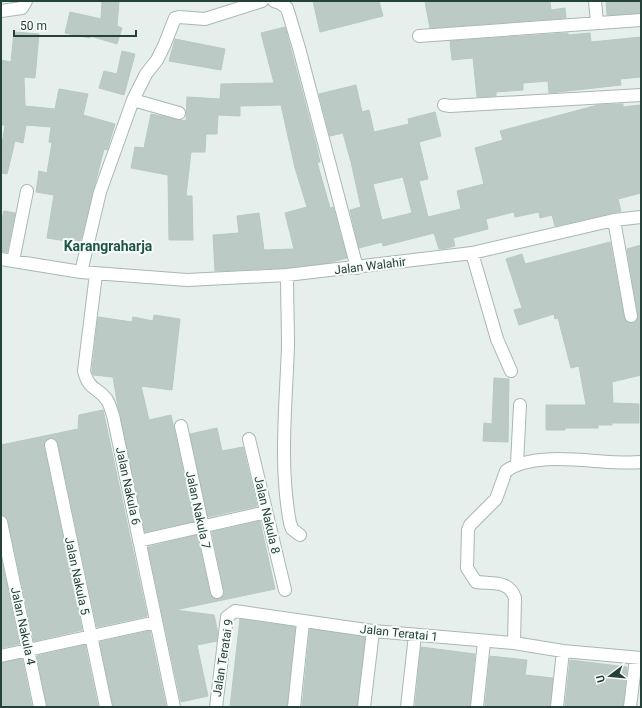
<svg xmlns="http://www.w3.org/2000/svg" width="642" height="708" viewBox="0 0 642 708" font-family="Roboto,sans-serif">
  <rect width="100%" height="100%" fill="#e6efeb"/>
  <path fill="#bbcac4" stroke="#b8c9c2" fill-rule="evenodd" d="M102,1H119L117,26L122,28L117,44L90,36V38L65,33L70,12L101,19Z
    M313,1H379L383,16L320,32Z
    M436,1H550L551,10L565,8L566,18L430,28L425,2Z
    M606,1H641V13L607,15Z
    M285,27L315,140L320,162H317L330,208L333,207L347,258L328,263L286,268L215,271L213,235L239,233L237,216L259,213L264,250L294,249L285,213L307,207L295,168L281,105L240,106V116L218,115L217,134H206L205,152H191L186,196H192L193,240H169L168,175L131,168L135,147L144,148L151,114L186,121L187,97L220,99L221,84L274,83L261,33Z
    M14,32L39,34L35,78L24,77L25,106L55,109L59,89L88,94L83,115L115,124L107,150L104,149L80,243L47,238L54,195L36,192L39,171L47,173L52,143L49,142L51,127L26,125L23,143L15,141L7,174L1,173V151L5,125H1V60L11,62Z
    M568,33V35L590,33L591,42L641,37V77L620,79L621,85L549,93L548,81L523,83V90L496,92V96L477,97L473,58L452,60L450,41Z
    M175,39L225,49L221,70L169,61Z
    M122,51L135,54L124,95L99,88L104,71L117,74Z
    M356,85L362,112L369,110L374,132L409,124L408,119L435,112L441,136L419,142L428,179L419,181L428,217L461,209L457,191L484,184L475,148L503,140L500,131L598,105L623,104V107L641,105V193L618,199L621,211L555,226L552,215L540,218L539,212L515,217L514,212L486,219L488,229L453,238L455,246L447,248L439,249L434,233L383,246L382,242L359,248L350,210L361,207L351,162L343,133L330,136L319,94ZM403,177L412,213L382,220L373,184Z
    M4,211L15,213L7,252H1V223Z
    M610,242L624,317L629,323L636,321L638,315L627,249L641,245V375L612,382L613,403L639,404V423H612V425H598V428H565V430H546V405H586L579,366L571,368L558,318L555,319L554,314L519,325L514,310L522,308L506,259L522,254L525,264Z
    M154,315L180,319L172,390L141,386L149,420L171,415L194,521L145,532L118,407L113,377L93,375L92,370L98,317L132,322L133,317L153,321Z
    M494,378L509,379L508,442L483,441L484,423L492,424Z
    M103,410L147,616L97,627L58,443L54,438H49L44,442V447L82,630L34,641L8,520L6,517L1,515V445L78,429L79,415Z
    M217,428L222,451L243,447L257,506L208,517L190,434Z
    M260,521L275,589L175,610L214,615L218,633L217,641L197,645L208,696L181,702L148,547L197,535L210,594L214,599H219L224,595V590L212,532Z
    M1,558L19,644L1,648Z
    M240,619L295,627L287,707H230Z
    M310,629L365,637L357,707H302Z
    M150,631L166,707H113L100,642Z
    M85,645L98,707H47L37,656Z
    M421,647L475,654L470,707H415Z
    M490,656L527,660L525,675L553,678L550,707H485Z
    M22,659L32,707H1V663Z
    M570,660L627,667L623,707H565Z"/>
  <g fill="none" stroke-linecap="round" stroke-linejoin="round">
    <defs>
      <path id="street" d="M274,1L280,3L287,8L299,48L357,268
        M595,1L597,23
        M1,11L22,8L26,1
        M419,36L641,20
        M133,100L179,113
        M444,105L450,106L641,95
        M614,220L631,316
        M472,253L497,339L511,371
        M1,259L81,272L187,280L287,275L472,253L614,220L641,217
        M13,261L27,191
        M81,272L100,192L133,100L146,74L157,60L164,46L175,18L179,17L205,19L262,1
        M96,274L84,371C89,391 98,387 107,400C110,404 111,411 113,415L174,707
        M287,275C287,299 288,323 288,346C286,405 279,465 290,523L292,529L300,535
        M181,426L217,592
        M249,439L285,590
        M51,445L106,707
        M517,464L520,405
        M1,522L40,707
        M139,541L266,512
        M514,643L515,598C509,580 493,584 476,582L467,568L468,530L470,525L496,499L506,471C539,448 603,466 641,462
        M1,656L156,622
        M216,707L227,617L235,611L373,631L514,643L563,651L641,658
        M294,707L303,622
        M364,707L373,631
        M407,707L415,635
        M477,707L484,642
        M557,707L563,651
        M630,707L636,658"/>
    </defs>
    <use href="#street" stroke="#a8b8b2" stroke-width="14"/>
    <use href="#street" stroke="#fff" stroke-width="12"/>
  </g>
  <g text-anchor="middle" stroke-width="4" stroke-linejoin="round" paint-order="stroke">
    <g font-size="12" fill="#24423a" stroke="#f7fbf9">
      <text transform="translate(370 266) rotate(-7)" y="4">Jalan Walahir</text>
      <text transform="translate(128 486) rotate(78)" y="4">Jalan Nakula 6</text>
      <text transform="translate(198 510) rotate(78)" y="4">Jalan Nakula 7</text>
      <text transform="translate(267 515) rotate(77)" y="4">Jalan Nakula 8</text>
      <text transform="translate(77 576) rotate(78)" y="4">Jalan Nakula 5</text>
      <text transform="translate(23 626) rotate(78)" y="4">Jalan Nakula 4</text>
      <text transform="translate(399 633) rotate(6)" y="4">Jalan Teratai 1</text>
      <text transform="translate(223 658) rotate(-81)" y="4">Jalan Teratai 9</text>
    </g>
    <g font-size="14" font-weight="bold" fill="#1f5548" stroke="#f7fbf9">
      <text x="108" y="251">Karangraharja</text>
    </g>
  </g>
  <rect width="642" height="708" fill="none" stroke="#24423a" stroke-width="4"/>
  <g transform="translate(610 676) rotate(254)" stroke="#f7fbf9" stroke-width="3" paint-order="stroke">
  <path d="M0-3L7 15L0 10L-7 15Z" fill="#24423a"/>
  <text y="-6" font-size="11" font-weight="bold" text-anchor="middle" fill="#24423a">U</text>
  </g>
  <path d="M14 30v6h122v-6" fill="none" stroke="#24423a" stroke-width="2"/>
  <text x="20" y="30" font-size="12" fill="#24423a" stroke="#f7fbf9" stroke-width="3" paint-order="stroke">50 m</text>
</svg>
